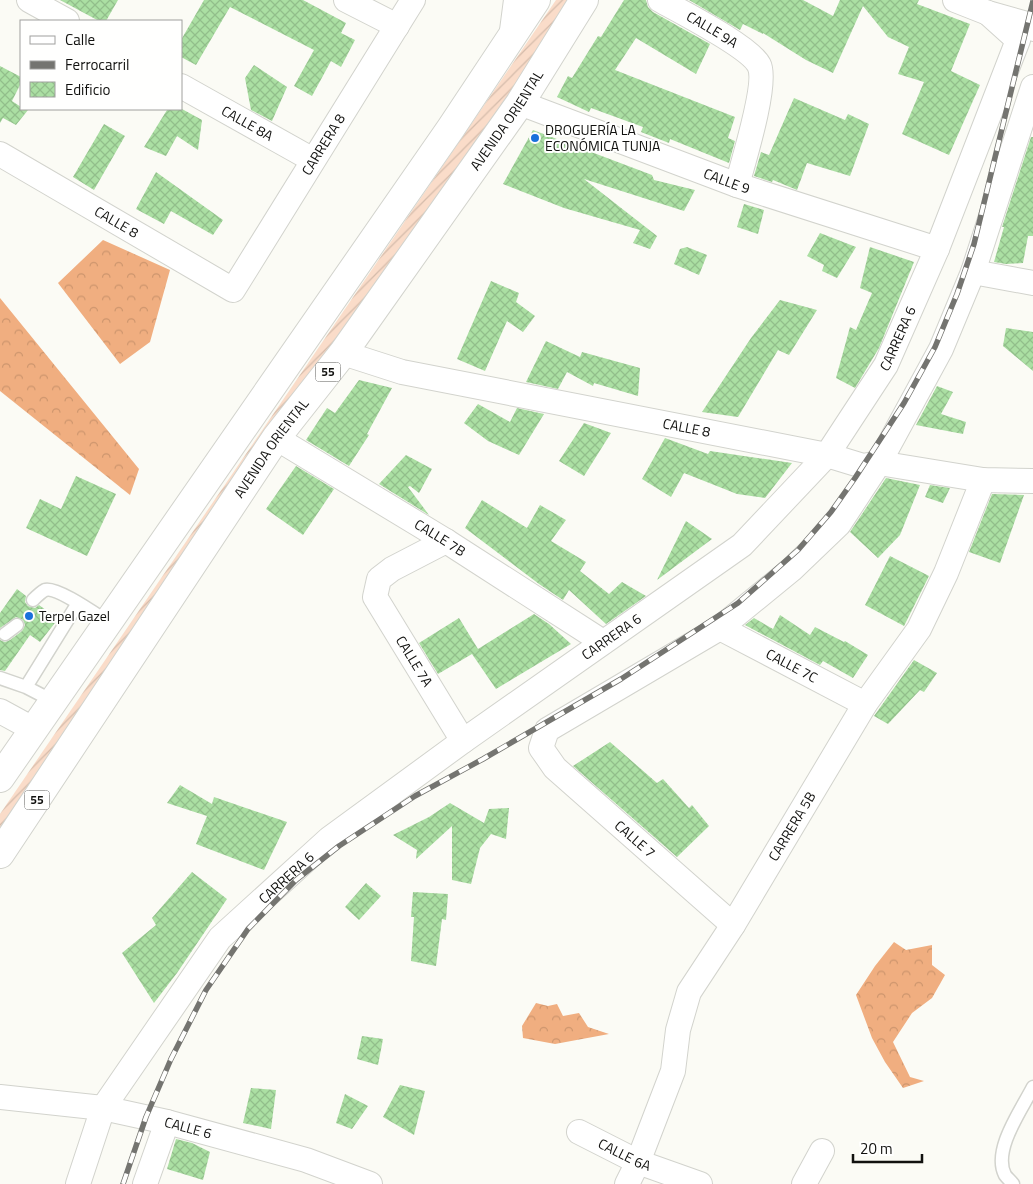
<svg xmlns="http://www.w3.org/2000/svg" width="1033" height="1184" viewBox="0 0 1033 1184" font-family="'Titillium Web',sans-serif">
  <defs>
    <pattern id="forest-crowns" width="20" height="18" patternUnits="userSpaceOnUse" patternTransform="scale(1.25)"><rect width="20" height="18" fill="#f0ae80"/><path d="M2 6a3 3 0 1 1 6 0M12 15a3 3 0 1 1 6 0" fill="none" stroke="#cd956d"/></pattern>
    <pattern id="garden-furrows" width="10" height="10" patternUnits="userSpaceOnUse" patternTransform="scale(1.25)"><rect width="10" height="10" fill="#fadcc9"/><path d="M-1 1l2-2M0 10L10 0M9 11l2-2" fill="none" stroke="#d5bcab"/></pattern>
    <pattern id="building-cross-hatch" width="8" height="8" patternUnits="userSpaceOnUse" patternTransform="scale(1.25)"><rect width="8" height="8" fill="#abdfa3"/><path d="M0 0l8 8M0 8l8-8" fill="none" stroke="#92be8b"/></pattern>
  </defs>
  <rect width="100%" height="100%" fill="#fbfbf5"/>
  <path fill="url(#forest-crowns)" d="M103,240L170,270L150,342L120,364L58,283Z
    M0,298L139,469L130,495L0,391Z
    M894,942L906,950L932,945V965L945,975L932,998L912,1013L893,1042L910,1077L924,1081L903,1088L885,1062L872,1038L856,995L875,966Z
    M536,1003L548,1006L557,1004L563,1016L579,1013L588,1027L609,1034L555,1044L523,1038L522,1026Z"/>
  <path fill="url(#garden-furrows)" d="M556,0H576L0,841V814Z"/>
  <path fill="url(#building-cross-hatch)" d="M60,0H118L106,21H99Z
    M204,0H303L346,23L341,33L355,40L341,67L331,61L312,96L294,86L314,50L230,7L196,65L181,57V40Z
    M624,0H646L648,7L653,12L710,44L696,74L636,38L615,70L735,117L728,138L735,141L729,163L670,139L669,143L641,132L643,127L591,108L589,112L557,97L568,76L572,78L598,36L601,37Z
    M689,0H803L833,16L840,0H919L917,4L970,24L951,71L980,85L949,155L902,134L924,82L898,74L909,47L888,37L863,6L833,73L806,60L763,33V34L743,24L740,30Z
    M254,65L287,87L272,121L251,110L245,78Z
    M0,66L21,77V83L12,101L21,107V109L28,110L16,125L3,118L0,123Z
    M794,98L845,120L848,114L869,124L850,176L807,163L797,190L773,180L772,182L754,176L761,152L769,155Z
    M182,109L202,120L198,150L177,136L166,156L144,147L167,110Z
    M104,124L125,136L94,190L73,177Z
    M533,130L652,175L654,180L695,190L684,211L584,179L657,236L650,249L633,243L640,230L564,208L503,184Z
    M1031,137H1033V236H1028L1023,263L1006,264L994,262L1004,227H1002Z
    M156,172L223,220L213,235L171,211L164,224L136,209Z
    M744,204L764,210L758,234L737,227Z
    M820,233L856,247L837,278L822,271L824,265L807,256Z
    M687,247L707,255L699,275L674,264L680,249Z
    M870,247L914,262L879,348L855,388L836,378L850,327L856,330L872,293L860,288Z
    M491,281L519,293L516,302L535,316L523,332L507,321L485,371L457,359Z
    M780,300L817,310L789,355L778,350L738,417L702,412L751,338Z
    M1006,328L1033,332V371L1003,346Z
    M546,341L580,357L582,352L640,368L638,396L594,383L593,386L567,372L558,389L526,382Z
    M359,380L392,388L367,434L369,435L349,466L306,440L327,408L335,413Z
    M937,386L953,392L941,414L966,422L963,434L916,425Z
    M478,404L510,422L517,408L544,414L519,455L488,441L464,423Z
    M584,423L611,433L584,476L559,461Z
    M665,438L708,454L710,451L792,463L765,498L737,494L684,473L671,497L642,479Z
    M406,455L432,469L419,493L410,486L408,487L429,515L379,484Z
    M296,466L334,489L303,535L266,509Z
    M76,476L116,494L87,556L26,528L40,499L61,509Z
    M886,478L920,485L900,535L878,558L850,532Z
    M930,485L950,488L943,503L925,497Z
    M992,494L1024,495L1000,563L969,552Z
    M482,500L527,528L540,505L566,520L551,541L586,562L580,571L609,594L622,582L646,596L606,624L569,590L563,600L539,584L465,528Z
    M686,521L712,539L657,580Z
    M890,556L929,576L904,626L865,605Z
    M17,589L26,596L25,602L28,606L35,608L39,605L58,619L40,642L30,635L5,671L0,670V640L5,642L10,640L22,631L25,625L23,620L16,617L0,628V613Z
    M534,614L549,624L571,644L496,689L472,654L438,674L419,643L459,618L478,649Z
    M780,615L810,635L815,627L844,642L845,641L868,655L853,678L823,661L820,665L745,625L754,618L773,629Z
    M914,660L937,673L924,692L920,690L888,724L874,716Z
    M610,742L657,783L663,779L689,808L692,805L709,826L677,857L573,766Z
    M180,785L212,804L214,797L287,822L264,870L196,844L207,816L167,803Z
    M450,803L484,823L489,809L509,808L506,839L491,834L480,848L471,884L452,880V826L416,859L417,850L393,835L429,817Z
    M192,872L227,899L177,973L154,1003L122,953L156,925L152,918Z
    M366,883L381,896L359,920L345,907Z
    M413,892L448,894L446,920L442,919L436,966L411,961L414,917H411Z
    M362,1036L383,1039L378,1065L357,1059Z
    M400,1085L425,1091L414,1135L383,1117Z
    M251,1088L276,1090L271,1129L243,1123Z
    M345,1094L368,1106L352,1129L336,1123Z
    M176,1139L192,1143L210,1152L203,1180L167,1169Z"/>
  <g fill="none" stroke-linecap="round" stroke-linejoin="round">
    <defs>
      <path id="service" d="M33,600C36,597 41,592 45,590C56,586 97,615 108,622
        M5,634L17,625
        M0,678L26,687L53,701
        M26,687L78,603
        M1013,1184C1011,1181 1007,1178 1005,1175C992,1150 1022,1109 1033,1087"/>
      <g id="minor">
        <path d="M29,0L67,21"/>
        <path d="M346,0L397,26"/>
        <path id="s1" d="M660,0C681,12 749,46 759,65C768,82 743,163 737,185"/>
        <path d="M955,0L988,13L1027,24L1033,29"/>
        <path d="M511,38L516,0"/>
        <path id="s2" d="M181,86L313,160"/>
        <path id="s3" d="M520,103L737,185L937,249"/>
        <path id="s4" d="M0,154L233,290L413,0"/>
        <path d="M973,272L1033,283"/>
        <path id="s5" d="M343,353L402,372L827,455L863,466L879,463L983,480L1033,481"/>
        <path id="s6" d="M276,438L446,541L603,642"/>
        <path id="s7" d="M446,541L392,569L379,579L375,597L463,741"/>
        <path id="s8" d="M720,628L865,704"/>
        <path d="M0,711L33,729"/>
        <path d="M733,925L555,768L541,748L547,730L720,628L791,570L839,524L879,463L941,349L973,272L1033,87"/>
        <path id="s9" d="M0,1097L103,1108L167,1122L306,1160L370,1184"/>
        <path id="s10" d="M579,1132L638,1162L700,1184"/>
        <path id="s11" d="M78,1184L103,1108L220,938L329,839L463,741L742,545L827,455L886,365L937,249L1018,40L988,13"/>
        <path d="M145,1184L167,1122"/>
        <path id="s12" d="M627,1184L638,1162L673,1071L678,1030L689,992L733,925L865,704L919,629L946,573L983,480"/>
        <path d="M804,1184L822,1151"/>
      </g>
      <g id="primary">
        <path d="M0,778L451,128L536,0"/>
        <path id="s13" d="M0,854L276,438L343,353L520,103L584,0"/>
      </g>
    </defs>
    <use href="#service" stroke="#d2d3cd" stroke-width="15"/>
    <use href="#minor" stroke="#d2d3cd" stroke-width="26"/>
    <use href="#primary" stroke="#d2d3cd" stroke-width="30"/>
    <use href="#service" stroke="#fff" stroke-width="12"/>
    <use href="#minor" stroke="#fff" stroke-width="24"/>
    <use href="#primary" stroke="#fff" stroke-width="28"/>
    <defs>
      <path id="rail" d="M123,1184L146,1117L171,1059L206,990L248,929L296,880L339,846L415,796L483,759L621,679L738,603L798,550L831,512L855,478L904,403L935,347L957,294L974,244L1033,1"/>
    </defs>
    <use href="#rail" stroke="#747470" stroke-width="5.5"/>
    <use href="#rail" stroke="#fffffe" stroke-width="4" stroke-dasharray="11" stroke-linecap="butt"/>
  </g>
  <g fill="#1971db" stroke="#fffffe" stroke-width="2">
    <circle cx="535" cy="138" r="5"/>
    <circle cx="29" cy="616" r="5"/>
  </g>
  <g text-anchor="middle" stroke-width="4" stroke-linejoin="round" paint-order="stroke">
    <g fill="#fffffe" stroke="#585857" stroke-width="1">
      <rect x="315.5" y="362.5" width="25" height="19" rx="4"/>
      <rect x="24.5" y="790.5" width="25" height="19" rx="4"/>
    </g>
    <g font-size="12" font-weight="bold" fill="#11110f">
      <text x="328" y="376">55</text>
      <text x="37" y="804">55</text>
    </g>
    <g font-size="14" fill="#11110f" stroke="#fffffe">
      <text dy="5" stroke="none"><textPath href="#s1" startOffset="60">CALLE 9A</textPath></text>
      <text dy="5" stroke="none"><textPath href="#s13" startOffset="892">AVENIDA ORIENTAL</textPath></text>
      <text dy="5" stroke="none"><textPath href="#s2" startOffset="76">CALLE 8A</textPath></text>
      <text dy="5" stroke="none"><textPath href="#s4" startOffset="441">CARRERA 8</textPath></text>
      <text dy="5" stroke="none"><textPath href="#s3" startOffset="221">CALLE 9</textPath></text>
      <text dy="5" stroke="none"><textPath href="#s4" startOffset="135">CALLE 8</textPath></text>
      <text dy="5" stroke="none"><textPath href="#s11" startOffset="1201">CARRERA 6</textPath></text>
      <text dy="5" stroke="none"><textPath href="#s5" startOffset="352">CALLE 8</textPath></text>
      <text dy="5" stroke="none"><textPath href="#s13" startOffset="488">AVENIDA ORIENTAL</textPath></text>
      <text dy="5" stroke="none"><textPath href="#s6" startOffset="192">CALLE 7B</textPath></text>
      <text dy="5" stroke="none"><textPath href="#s11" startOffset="781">CARRERA 6</textPath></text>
      <text dy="5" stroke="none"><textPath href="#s7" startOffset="171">CALLE 7A</textPath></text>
      <text dy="5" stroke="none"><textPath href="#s8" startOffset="81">CALLE 7C</textPath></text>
      <text dy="5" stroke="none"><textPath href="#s12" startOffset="398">CARRERA 5B</textPath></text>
      <text transform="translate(635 839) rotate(41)" y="5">CALLE 7</text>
      <text dy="5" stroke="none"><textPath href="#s11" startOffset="376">CARRERA 6</textPath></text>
      <text dy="5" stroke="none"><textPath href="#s9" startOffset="191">CALLE 6</textPath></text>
      <text dy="5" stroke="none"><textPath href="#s10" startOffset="51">CALLE 6A</textPath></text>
    </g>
    <g font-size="14" fill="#11110f" stroke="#fffffe" text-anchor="start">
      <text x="545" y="135">DROGUERÍA LA<tspan x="545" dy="16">ECONÓMICA TUNJA</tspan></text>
      <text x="39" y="621">Terpel Gazel</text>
    </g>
  </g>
  <rect x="20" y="20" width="162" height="90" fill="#fffffe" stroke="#a0a09e"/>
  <rect x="30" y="36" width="25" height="8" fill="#ffffff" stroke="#a0a09e"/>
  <text x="65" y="45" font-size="15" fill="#11110f">Calle</text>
  <rect x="30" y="61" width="25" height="8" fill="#747470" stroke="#a0a09e"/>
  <text x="65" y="70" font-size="15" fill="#11110f">Ferrocarril</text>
  <rect x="30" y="82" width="25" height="15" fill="url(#building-cross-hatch)" stroke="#a0a09e"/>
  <text x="65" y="95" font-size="15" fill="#11110f">Edificio</text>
  <path d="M853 1154v8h69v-8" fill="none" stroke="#11110f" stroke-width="2.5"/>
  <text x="860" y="1154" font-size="15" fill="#11110f" stroke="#fffffe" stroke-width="4" paint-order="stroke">20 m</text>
</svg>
